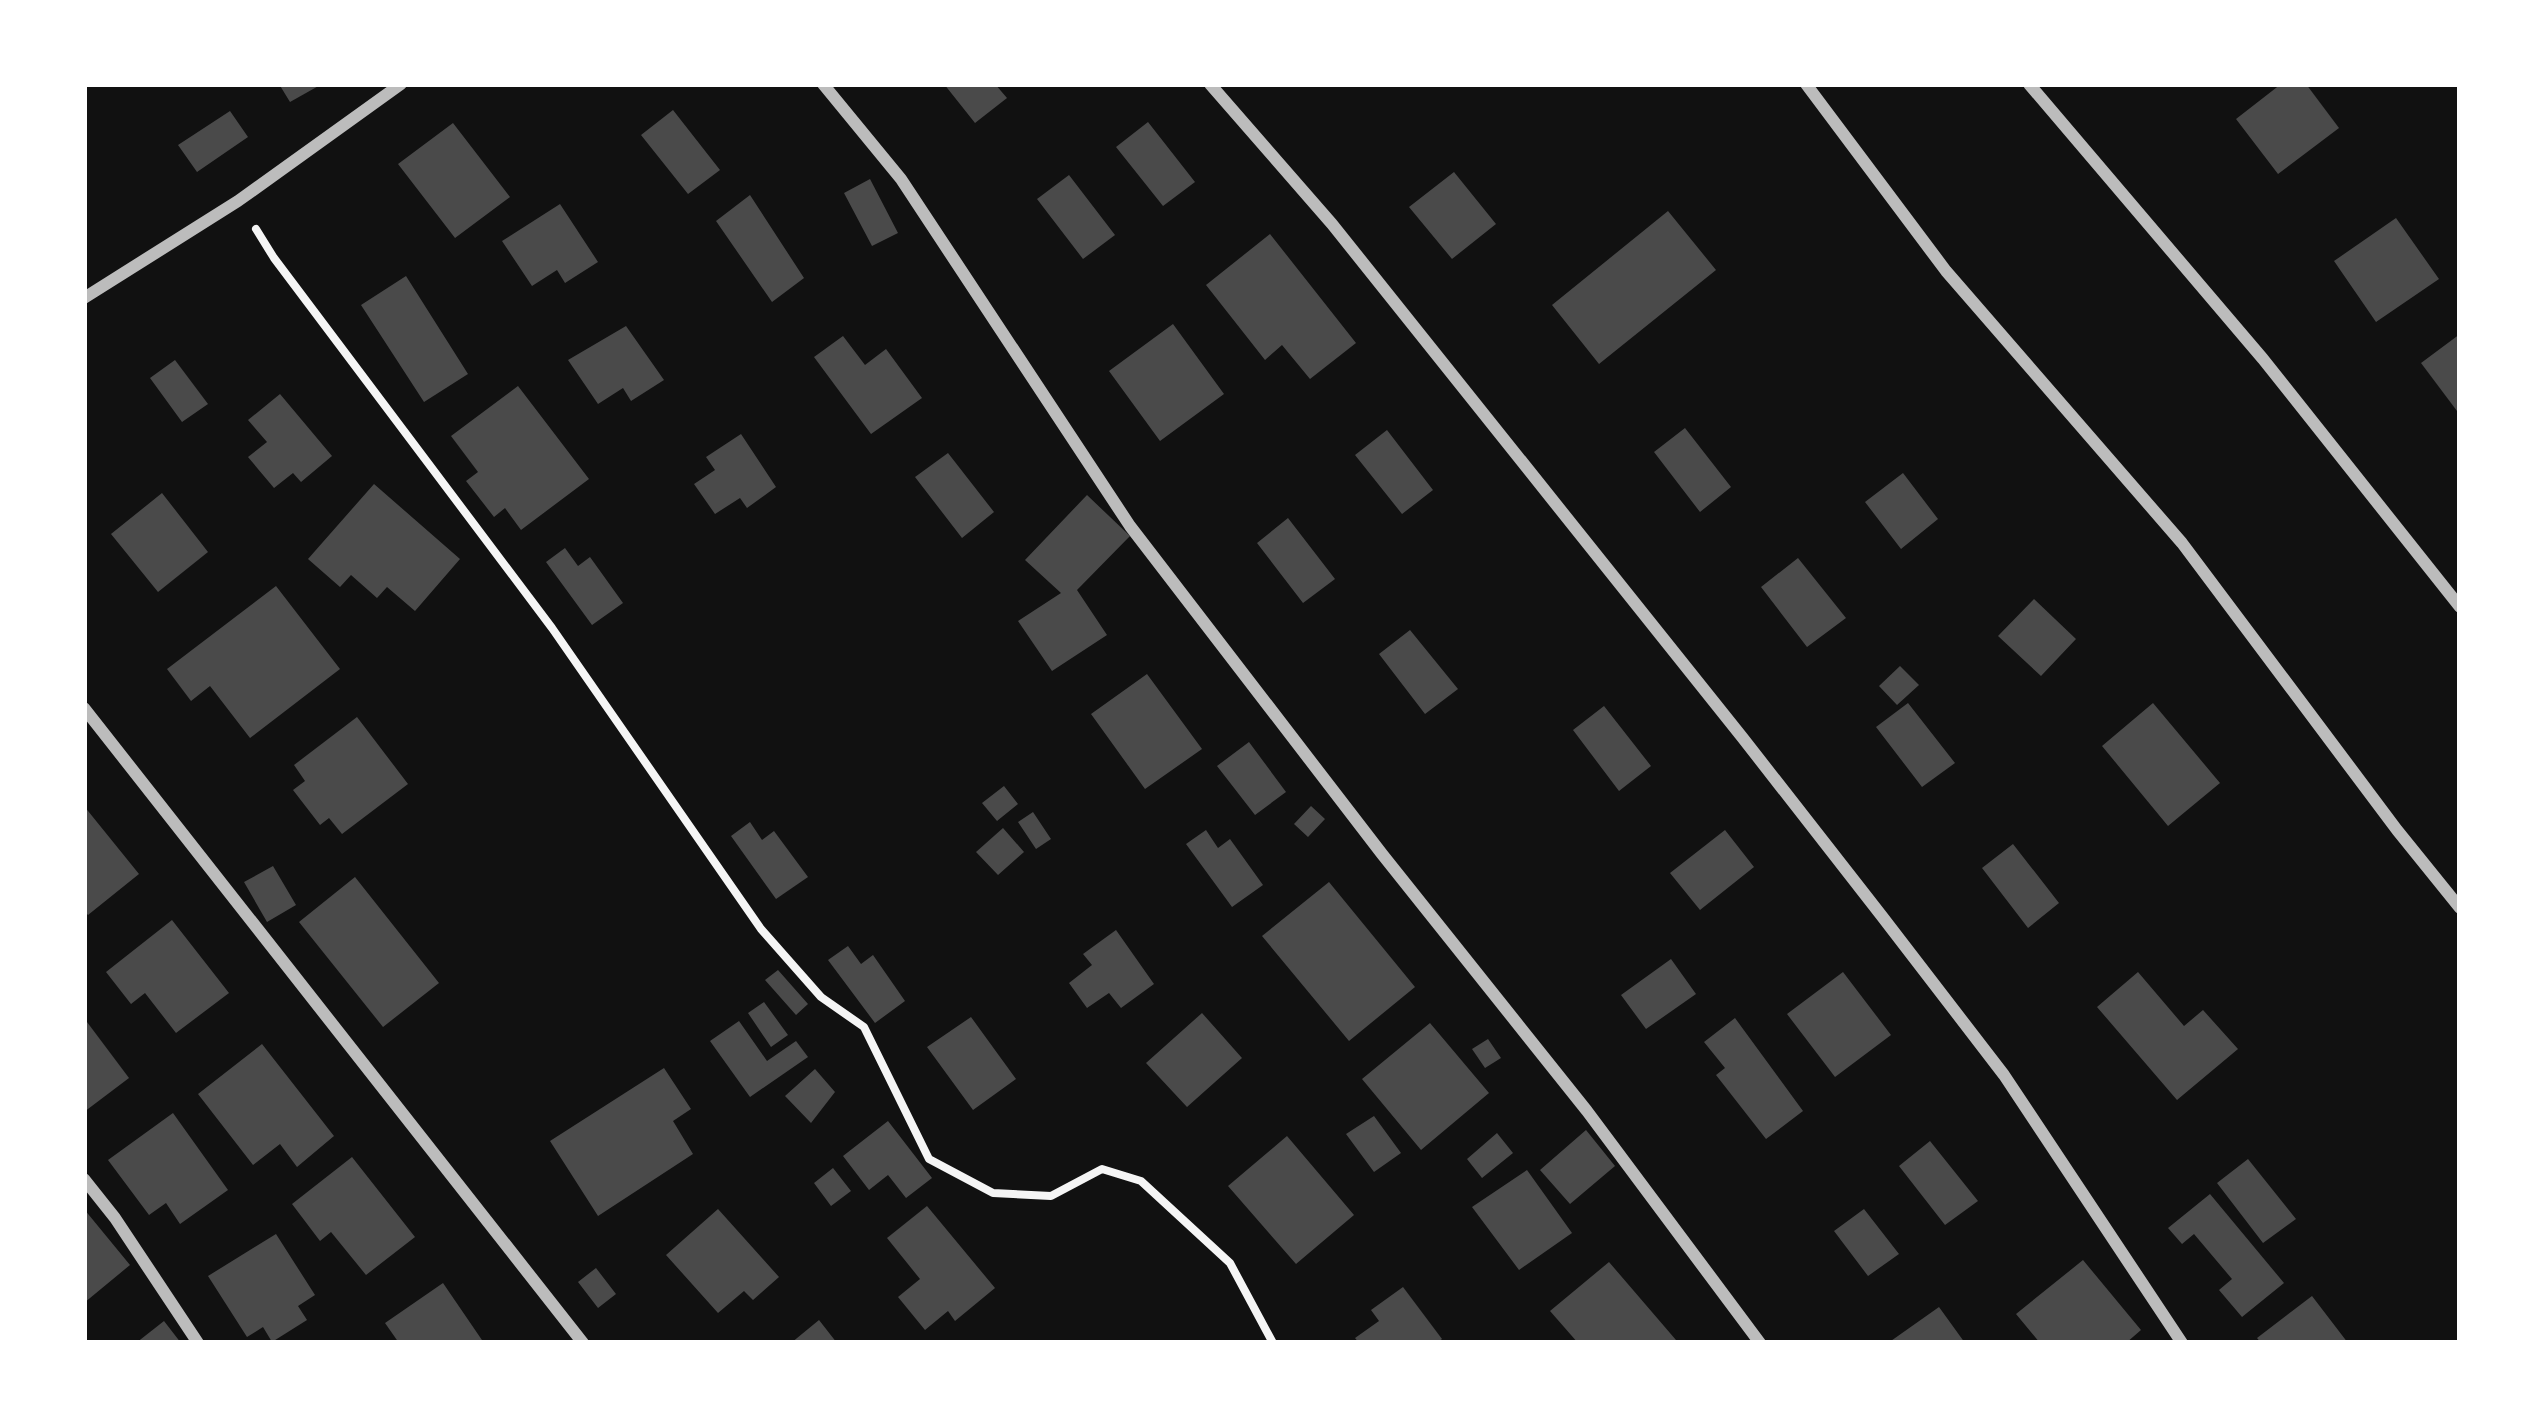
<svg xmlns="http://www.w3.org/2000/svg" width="2544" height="1427" viewBox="0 0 2544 1427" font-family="Cabin,sans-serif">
  <rect width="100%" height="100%" fill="#111"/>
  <path fill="#4a4a4a" d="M279,84H322L290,102Z
    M944,84H995L1007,98L975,123Z
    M2281,84H2306L2339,128L2278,174L2236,119Z
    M673,110L720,170L688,194L641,135Z
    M230,111L248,137L197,172L178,145Z
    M1148,122L1195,182L1163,206L1116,147Z
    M453,123L510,197L455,238L398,164Z
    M1454,172L1496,224L1452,259L1409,207Z
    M1069,175L1115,235L1083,259L1037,199Z
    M870,179L898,233L872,246L844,193Z
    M750,195L804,278L772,302L716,221Z
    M560,204L598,262L565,283L557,270L532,286L502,241Z
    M1668,211L1716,270L1599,364L1552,305Z
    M2396,218L2439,279L2376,322L2334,261Z
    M1270,234L1356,343L1310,379L1282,345L1265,360L1206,285Z
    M406,276L468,374L424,402L361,305Z
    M1173,324L1224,394L1160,441L1109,371Z
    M626,326L664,380L631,401L623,388L598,404L568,360Z
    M2460,334V415L2421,363Z
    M843,336L865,365L886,349L922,398L871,434L814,357Z
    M175,360L208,404L182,422L150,378Z
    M518,386L589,479L521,530L505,508L494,517L466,481L478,472L451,436Z
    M280,394L332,456L301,482L293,473L274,488L248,457L267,442L248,420Z
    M1685,428L1731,487L1700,512L1654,452Z
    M1387,430L1433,490L1402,514L1355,455Z
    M741,434L776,487L747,508L740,498L715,514L694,484L715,470L706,457Z
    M948,453L994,512L962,538L915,477Z
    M1903,473L1938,519L1901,549L1865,502Z
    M374,484L460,559L415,611L387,587L377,598L351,575L340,587L308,559Z
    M162,493L208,552L158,592L111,534Z
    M1087,495L1130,536L1077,590L1107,635L1052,671L1018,621L1061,593L1025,560Z
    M1288,518L1335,579L1303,603L1257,543Z
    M565,548L578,566L590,557L623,603L592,625L546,562Z
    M1798,558L1846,618L1807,647L1761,587Z
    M276,586L340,669L250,738L210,686L191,701L167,669Z
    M2034,599L2076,639L2041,676L1998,636Z
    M1410,630L1458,689L1425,714L1379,654Z
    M1900,666L1919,685L1897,705L1879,686Z
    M1147,674L1202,749L1145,789L1091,714Z
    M1908,703L1955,763L1922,787L1876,727Z
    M2153,703L2220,783L2168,826L2102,746Z
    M1604,706L1651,766L1619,791L1573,730Z
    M357,717L408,784L342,834L329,818L320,825L293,790L305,781L294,765Z
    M1249,742L1286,792L1255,815L1217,766Z
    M1004,786L1018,804L997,821L982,803Z
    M84,806L139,874L88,915L84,911Z
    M1311,806L1325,819L1308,837L1294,824Z
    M1033,812L1051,839L1036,849L1018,822Z
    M750,822L762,840L774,831L808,877L776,899L731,836Z
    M1003,828L1024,852L998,875L976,852Z
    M1206,830L1218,848L1230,839L1263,885L1232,907L1186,844Z
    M1725,830L1754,867L1700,910L1670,873Z
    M2013,844L2059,903L2028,928L1982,868Z
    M273,866L296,905L267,922L244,882Z
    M355,877L439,983L383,1027L299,922Z
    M1329,882L1415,987L1349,1041L1262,936Z
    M172,920L229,993L176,1033L145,993L131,1004L106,972Z
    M1116,930L1154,984L1121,1008L1109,993L1087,1008L1069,983L1092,965L1083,954Z
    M848,946L861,964L873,955L905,1001L875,1023L828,960Z
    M1671,959L1696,994L1646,1029L1621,995Z
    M778,970L808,1004L796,1015L765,980Z
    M1843,972L1891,1035L1835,1077L1787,1014Z
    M2138,972L2184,1026L2203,1010L2238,1049L2177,1100L2097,1007Z
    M764,1002L788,1035L771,1047L748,1013Z
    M1202,1013L1242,1058L1187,1107L1146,1063Z
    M971,1017L1016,1079L973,1110L927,1047Z
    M84,1018L129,1078L84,1112Z
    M1735,1018L1803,1111L1766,1139L1716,1075L1725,1068L1704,1042Z
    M739,1021L767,1061L796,1041L808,1057L750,1097L710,1041Z
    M1430,1023L1489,1093L1421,1150L1362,1079Z
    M1488,1039L1501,1058L1485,1068L1472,1049Z
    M262,1044L334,1136L297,1167L280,1144L253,1165L198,1094Z
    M664,1068L691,1109L673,1121L693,1154L598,1216L550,1141Z
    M815,1069L835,1092L811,1123L785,1096Z
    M173,1113L228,1190L180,1224L166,1203L149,1215L108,1160Z
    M1374,1116L1401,1153L1374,1172L1346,1134Z
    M888,1121L932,1178L906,1198L888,1175L869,1190L843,1156Z
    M1586,1130L1615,1166L1570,1204L1540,1170Z
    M1497,1133L1513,1153L1482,1178L1467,1159Z
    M1287,1136L1354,1215L1296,1264L1228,1186Z
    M1930,1141L1978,1201L1945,1225L1899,1166Z
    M352,1157L415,1237L366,1275L331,1232L320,1241L292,1204Z
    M2248,1159L2296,1219L2263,1243L2217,1183Z
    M833,1168L851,1191L831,1206L814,1183Z
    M1527,1170L1572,1233L1519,1270L1472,1207Z
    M2210,1194L2284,1283L2242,1317L2219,1290L2232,1279L2194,1234L2182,1244L2168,1228Z
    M927,1206L995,1288L955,1321L948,1311L925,1330L898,1297L920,1279L887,1238Z
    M84,1209L130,1265L84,1303Z
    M718,1209L779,1277L753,1300L744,1291L718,1313L666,1255Z
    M1864,1209L1899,1254L1868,1276L1834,1231Z
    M276,1234L315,1295L298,1306L307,1320L272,1342L263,1327L247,1337L208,1276Z
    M2083,1260L2141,1330L2126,1343H2040L2016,1314Z
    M1609,1262L1676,1340L1673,1343H1578L1550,1311Z
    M596,1268L616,1294L598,1308L578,1282Z
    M443,1283L484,1343H399L385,1323Z
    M1403,1287L1442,1339L1437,1343H1359L1355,1338L1379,1321L1371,1310Z
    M2312,1296L2348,1343H2261L2257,1338Z
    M1939,1307L1965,1343H1888Z
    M819,1320L837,1343H791Z
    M164,1321L181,1343H136Z"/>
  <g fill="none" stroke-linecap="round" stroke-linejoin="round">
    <path stroke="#f5f5f5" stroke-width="8" d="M256,229L274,258L552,628L761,929L821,997L864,1027L929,1159L993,1193L1051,1196L1102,1169L1141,1181L1230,1263L1273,1343"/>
    <path stroke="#bcbcbc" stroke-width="12" d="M823,84L901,179L1130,526L1382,854L1587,1111L1760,1343
      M1210,84L1332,224L1742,737L1881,915L2004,1075L2182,1343
      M1806,84L1946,271L2182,543L2397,830L2460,908
      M2029,84L2263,359L2460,607
      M84,298L238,201L401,84
      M84,708L583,1343
      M84,1179L115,1218L198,1343"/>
  </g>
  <rect width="2544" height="1427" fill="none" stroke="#ffffff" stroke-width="174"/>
</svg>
